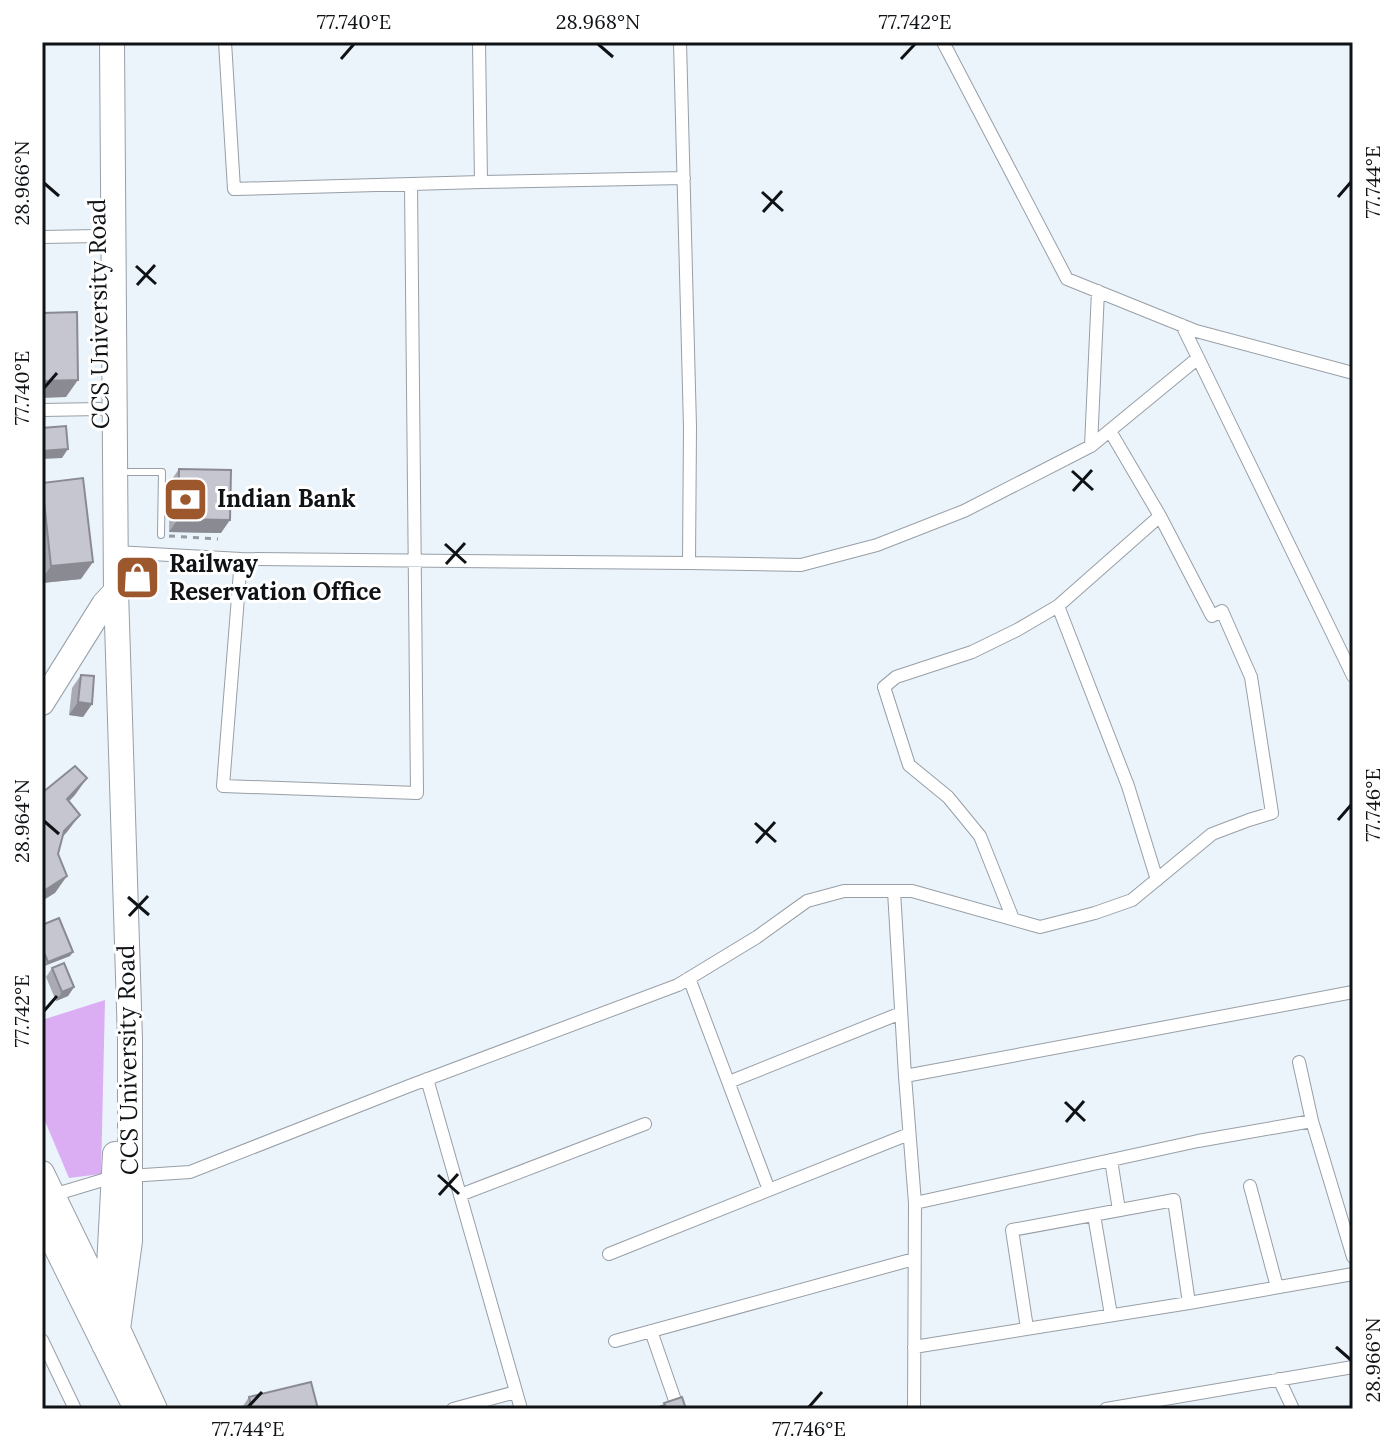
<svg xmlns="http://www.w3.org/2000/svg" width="1395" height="1451" viewBox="0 0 1395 1451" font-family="Lora,serif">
  <rect width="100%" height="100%" fill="#ebf3fb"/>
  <path fill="#dbaef4" d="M105,1000L101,1174L69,1178L42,1114V1020Z"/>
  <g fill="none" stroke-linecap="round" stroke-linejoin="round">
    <defs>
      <path id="lane" d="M129,472H162L161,535"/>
      <path id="street" d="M225,42L234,189L481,182L479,42
        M680,42L690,427L689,563L801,565L877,545L964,511L1091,446L1198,358
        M943,42L1067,279L1196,331L1353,373
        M481,182L684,178
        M42,237L98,236
        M1182,325L1353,676
        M42,410L100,409
        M1091,446L1098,291
        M116,552L241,559L223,786L417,793L411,184
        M241,559L689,563
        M1058,606L1128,786L1157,880
        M894,891L905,1076L915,1203L914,1409
        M1013,919L980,836L948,797L909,765L884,687L896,677L972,652L1017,630L1058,606L1160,516
        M689,978L769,1190
        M1299,1062L1312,1121L1353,1257
        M905,1076L1353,992
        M427,1079L521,1409
        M729,1082L901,1013
        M1111,1160L1119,1210
        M1250,1186L1277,1287
        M53,1195L113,1177L190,1172L409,1086L678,985L757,937L807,901L844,891H912L1040,927L1095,913L1132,900L1212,834L1249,820L1272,813L1251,677L1222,611L1212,616L1160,516L1110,431
        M460,1195L645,1124
        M915,1203L1198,1141L1312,1121
        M1094,1215L1111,1315
        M609,1254L909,1134
        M1027,1328L1012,1230L1174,1200L1189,1303
        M651,1331L678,1409
        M42,1340L75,1409
        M615,1341L914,1259
        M914,1347L1189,1303L1353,1274
        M1279,1379L1293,1409
        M453,1409L516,1392
        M1106,1409L1353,1367"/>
      <path id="highway" d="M42,703L104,604L116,591
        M42,1173L118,1329L155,1409
        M42,1219L136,1409
        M94,1324L107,1305L115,1154
        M104,1345L118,1329L130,1241V1040L116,591L112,42"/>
    </defs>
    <use href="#lane" stroke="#989fa6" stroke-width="8"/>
    <use href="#street" stroke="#989fa6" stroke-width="14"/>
    <use href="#highway" stroke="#989fa6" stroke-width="26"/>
    <path stroke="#949aa0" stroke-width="3" stroke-dasharray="6 6" stroke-linecap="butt" d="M169,536L218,539"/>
    <use href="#lane" stroke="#fff" stroke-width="6"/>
    <use href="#street" stroke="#fff" stroke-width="12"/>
    <use href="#highway" stroke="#fff" stroke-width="24"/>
  </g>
  <path fill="#a9aab3" d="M179,469L221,533L169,532L170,482Z
    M42,483L81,579L42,583Z
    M81,675L92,704L83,717L69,715L72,688Z
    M42,925L70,956L44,966L42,960Z
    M52,968L74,987L68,996L56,1001L46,977Z
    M249,1397L318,1409H241Z"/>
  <path fill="#8a8b92" d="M78,380L66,397L42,398V381Z
    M68,449L62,458L42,459V451Z
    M178,519L230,520L221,533L169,532Z
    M93,562L81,579L42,583V579L51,566Z
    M78,702L92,704L83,717L69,715Z
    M87,778L75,795L55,816L67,799Z
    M80,815L67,832L52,848L64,831Z
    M67,876L55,893L42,901V892Z
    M73,952L70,956L44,966L48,962Z
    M74,987L68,996L56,1001L62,992Z"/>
  <path fill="#c5c6d0" stroke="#8a8b92" stroke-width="2" d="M77,312L78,380L42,381V313Z
    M66,426L68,449L42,451V428Z
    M179,469L231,470L230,520L178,519Z
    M83,478L93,562L51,566L42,483Z
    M81,675L94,676L92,704L78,702Z
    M75,766L87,778L67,799L80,815L64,831L58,854L67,876L42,892V793Z
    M59,918L73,952L48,962L42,948V925Z
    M64,963L74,987L62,992L52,968Z
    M311,1382L318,1409H252L249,1397Z
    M682,1397L686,1409H652L665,1405L664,1403Z"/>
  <path fill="none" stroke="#101316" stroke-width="3" d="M598,44L613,57M341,59L354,44M901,59L915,44M44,183L59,196M762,192L783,211M1338,197L1351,182M763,212L782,191M136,266L156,284M137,285L155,265M44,388L57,373M1072,471L1093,490M1073,491L1092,470M445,544L466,563M446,564L465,543M1338,820L1351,805M44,821L59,834M755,823L776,842M756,843L775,822M128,897L149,915M129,916L148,896M44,1011L57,996M1065,1102L1085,1121M1066,1122L1084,1101M438,1175L459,1194M439,1195L458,1174M1336,1347L1351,1360M248,1407L262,1392M809,1407L822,1392"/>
  <defs>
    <symbol id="bank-square" viewBox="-11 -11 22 22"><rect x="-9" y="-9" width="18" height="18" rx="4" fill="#9d572d" stroke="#fff"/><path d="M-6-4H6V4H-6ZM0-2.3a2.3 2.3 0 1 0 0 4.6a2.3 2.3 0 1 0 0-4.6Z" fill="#fff"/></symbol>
    <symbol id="shop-square" viewBox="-11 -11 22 22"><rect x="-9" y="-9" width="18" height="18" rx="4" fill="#9d572d" stroke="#fff"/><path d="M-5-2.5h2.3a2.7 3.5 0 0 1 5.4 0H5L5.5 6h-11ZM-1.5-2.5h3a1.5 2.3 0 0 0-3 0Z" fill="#fff"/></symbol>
  </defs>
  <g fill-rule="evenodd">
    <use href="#bank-square" x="160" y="474" width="51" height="51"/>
    <use href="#shop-square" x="112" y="552" width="51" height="51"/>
  </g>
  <g text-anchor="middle" stroke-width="6" stroke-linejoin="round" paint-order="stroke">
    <g font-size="24" fill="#101316" stroke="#fff">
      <text transform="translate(99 314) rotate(-91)" y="8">CCS University Road</text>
      <text transform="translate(128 1060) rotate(-91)" y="8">CCS University Road</text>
    </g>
    <g font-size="24" font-weight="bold" fill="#101316" stroke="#fff" text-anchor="start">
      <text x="217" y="507">Indian Bank</text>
      <text x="169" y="572">Railway<tspan x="169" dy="28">Reservation Office</tspan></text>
    </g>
  </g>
  <rect width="1395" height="1451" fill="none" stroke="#ffffff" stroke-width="88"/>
  <rect x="44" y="44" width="1307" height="1363" fill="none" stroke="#101316" stroke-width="3"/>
  <g font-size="20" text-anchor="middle" fill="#101316">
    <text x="354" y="29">77.740°E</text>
    <text x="598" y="29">28.968°N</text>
    <text x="915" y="29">77.742°E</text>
    <text transform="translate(1373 182) rotate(-90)" y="7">77.744°E</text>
    <text transform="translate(22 183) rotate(-90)" y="7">28.966°N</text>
    <text transform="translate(22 388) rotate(-90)" y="7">77.740°E</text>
    <text transform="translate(1373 805) rotate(-90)" y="7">77.746°E</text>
    <text transform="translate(22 821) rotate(-90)" y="7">28.964°N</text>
    <text transform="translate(22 1011) rotate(-90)" y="7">77.742°E</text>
    <text transform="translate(1373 1360) rotate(-90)" y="7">28.966°N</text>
    <text x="248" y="1436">77.744°E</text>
    <text x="809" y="1436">77.746°E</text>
  </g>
</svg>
